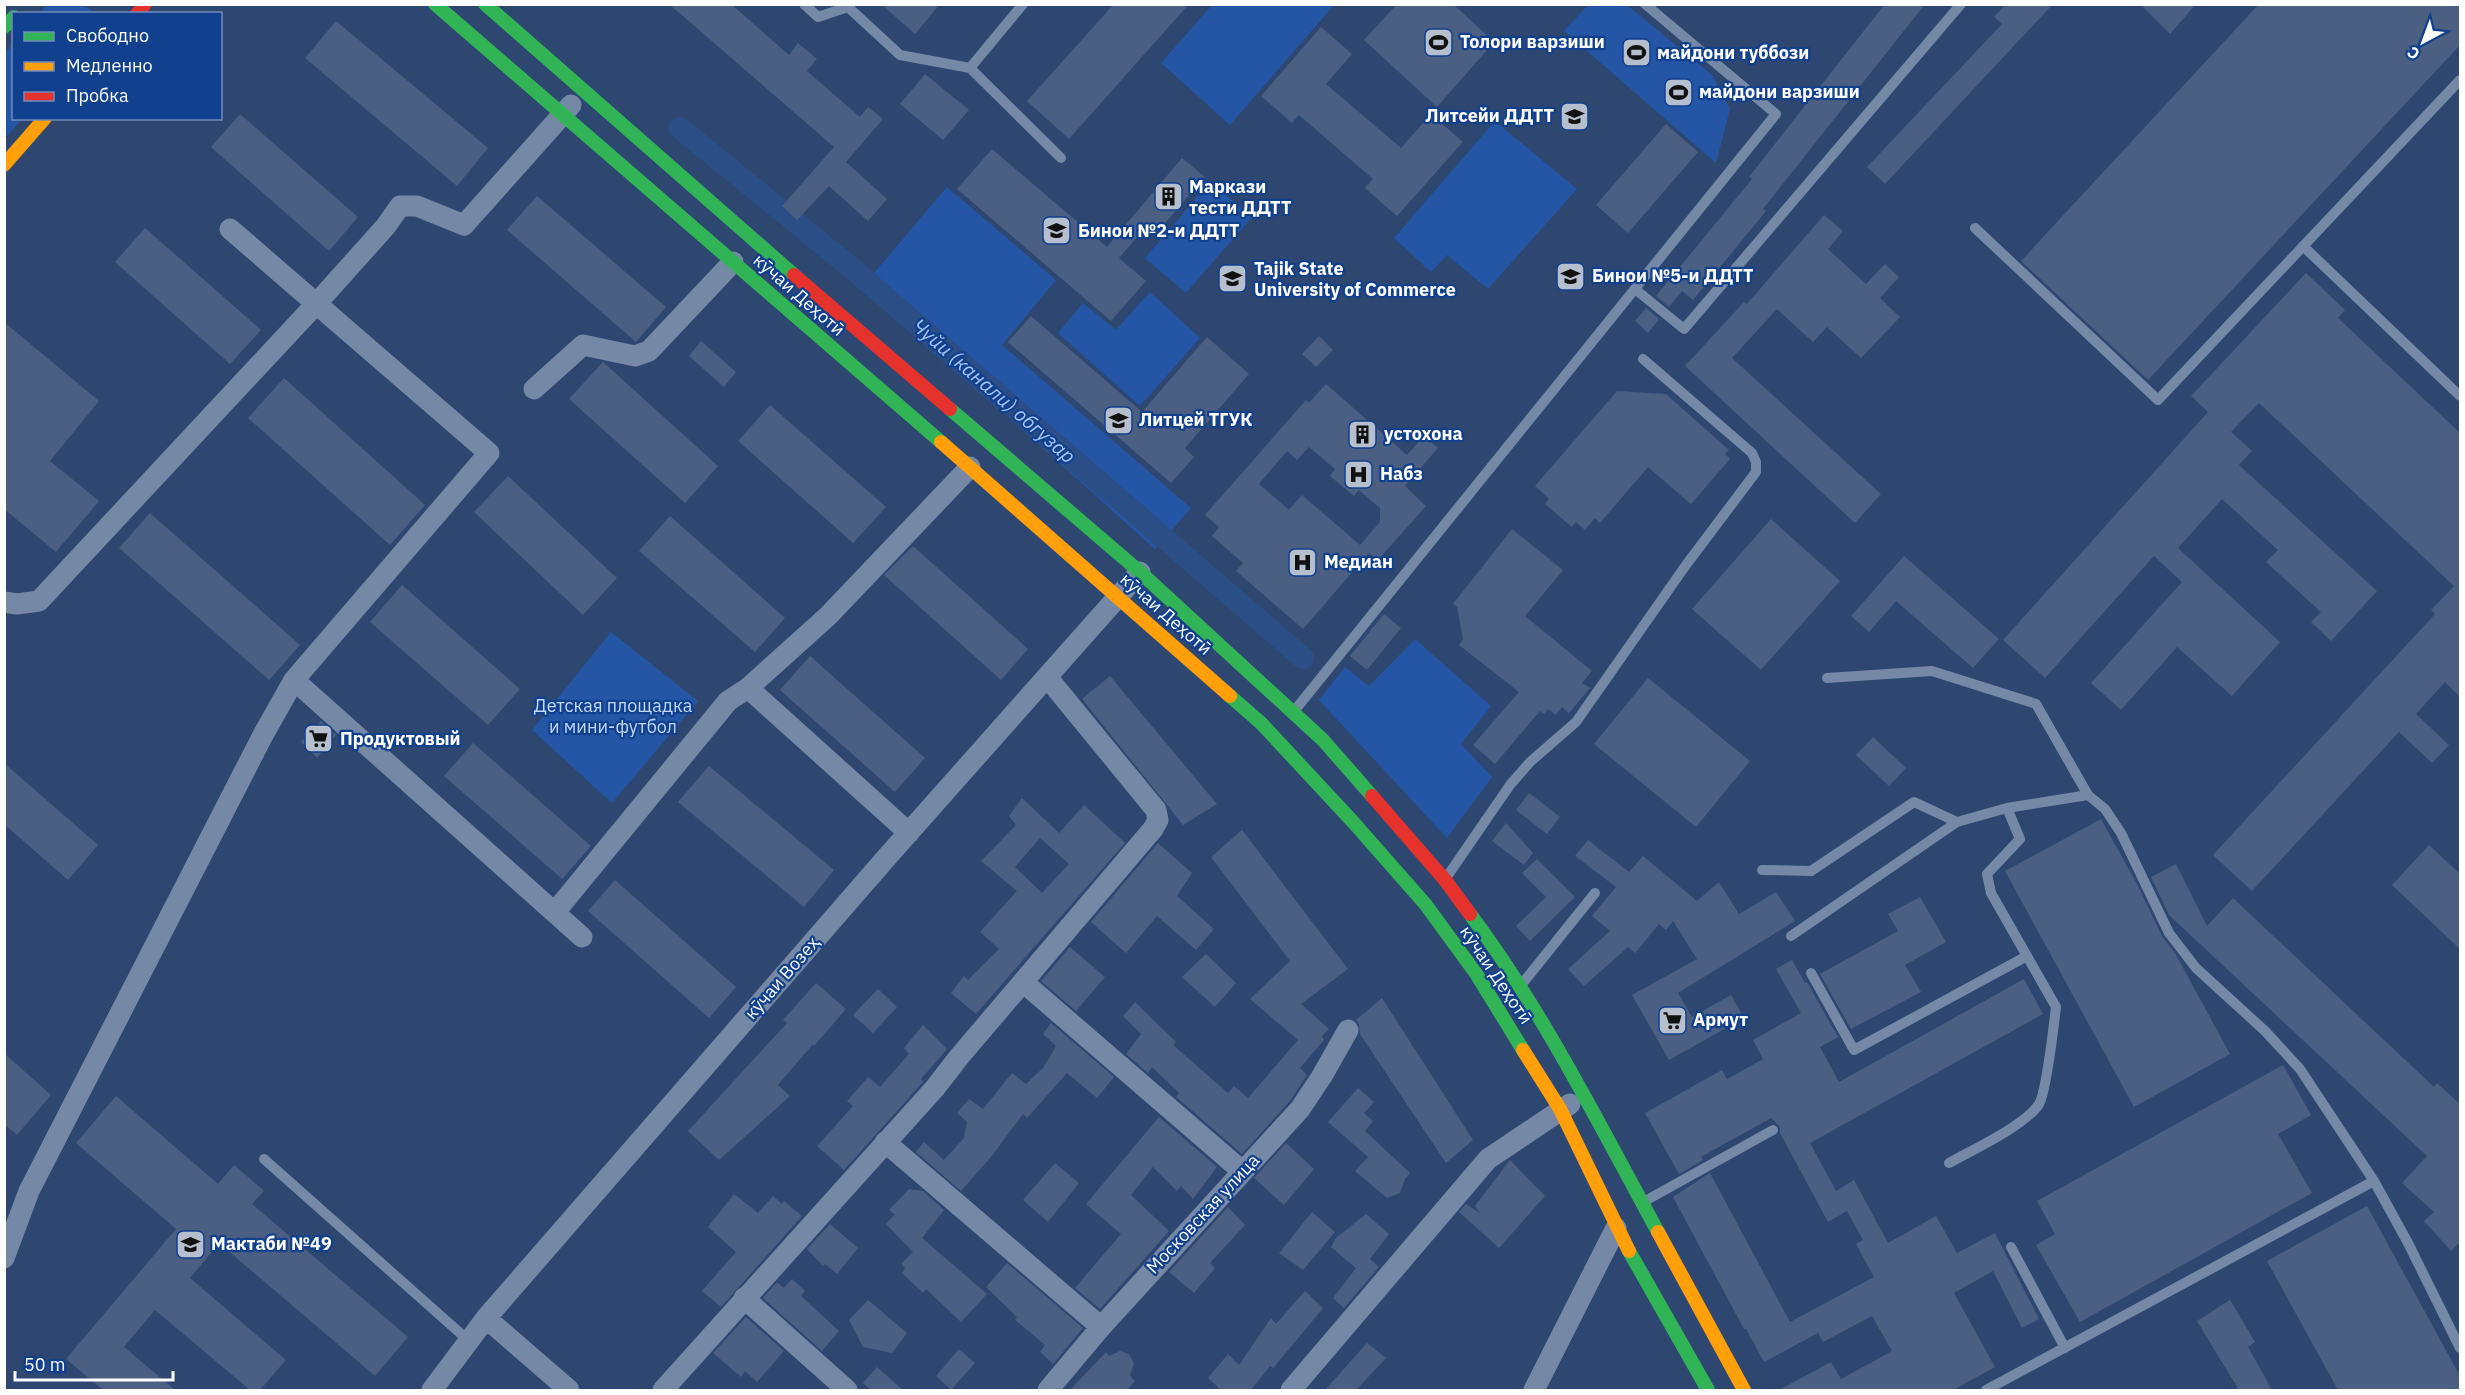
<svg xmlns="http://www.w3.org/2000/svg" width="2465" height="1395" viewBox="0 0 2465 1395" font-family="'IBM Plex Sans',sans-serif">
  <rect width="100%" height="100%" fill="#2e4771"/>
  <path fill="#2456a5" d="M48,4L83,5L96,13H40Z
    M1213,4L1334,5L1230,125L1161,63Z
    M1588,5H1627L1712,75L1730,109L1716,163L1564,31Z
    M13,43L14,118L22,119L5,138V54Z
    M1495,121L1577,189L1488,289L1447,255L1431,272L1394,238Z
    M1210,182L1252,217L1186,293L1145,258Z
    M947,187L1056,280L1002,345L1191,508L1155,549L863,286Z
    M1150,292L1200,338L1140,406L1058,333L1083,303L1116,330Z
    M611,632L698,701L612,803L532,730Z
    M1415,639L1491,706L1461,744L1492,777L1447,838L1319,700L1345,667L1369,686Z"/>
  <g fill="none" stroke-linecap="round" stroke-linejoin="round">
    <path stroke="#2c4e87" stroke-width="22" d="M680,128L854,270L1303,658"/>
  </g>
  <path fill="#4b5f82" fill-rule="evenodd" d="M669,4H731L789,55L798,43L817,59L807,71L860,117L868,107L883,119L846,162L887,199L868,221L829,186L797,220L782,206L834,147Z
    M881,4H940L915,34Z
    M1114,4H1189L1069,139L1027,101Z
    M1397,4H1453L1494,42L1437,107L1364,40Z
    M1885,4H1925L1763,209L1766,211L1693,300L1682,291L1669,307L1656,296L1752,179L1749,177Z
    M2006,4H2053L1885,184L1867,167L2002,24L1994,17Z
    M2140,4H2196L2170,34Z
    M2259,4H2460V45L2148,380L2021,261Z
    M336,21L488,148L457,186L305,58Z
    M1321,27L1352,54L1326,84L1401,148L1431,114L1463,142L1397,216L1365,188L1373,179L1299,115L1292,123L1261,96Z
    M925,74L969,110L943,140L900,104Z
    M240,114L358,217L329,251L211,147Z
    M1666,124L1698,152L1628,233L1596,205Z
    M992,149L1107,247L1182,158L1205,177L1154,236L1145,228L1119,258L1146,281L1111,321L957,189Z
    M537,196L666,307L636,342L507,230Z
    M1824,215L1843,231L1828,249L1866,284L1885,264L1899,277L1880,298L1900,317L1861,358L1827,327L1813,342L1777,309L1732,358L1881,494L1855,523L1685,366L1744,302L1747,304Z
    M145,228L261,330L230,364L115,262Z
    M2306,273L2345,310L2338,318L2460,433V697L2445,682L2416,714L2449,745L2432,763L2399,732L2252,891L2213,855L2435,614L2431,610L2454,586L2259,403L2231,432L2252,451L2239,465L2377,591L2331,641L2311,622L2321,612L2266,562L2278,550L2222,499L2178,548L2280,642L2232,696L2177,647L2121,710L2091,683L2182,582L2154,556L2045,678L2003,640L2208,412L2191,396Z
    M1646,308L1659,319L1648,333L1635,321Z
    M1031,316L1142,412L1207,337L1249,374L1185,448L1194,457L1171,483L1008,342Z
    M4,322L99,401L50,461L99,501L56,552L4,509Z
    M1319,336L1333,350L1316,367L1302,354Z
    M701,341L736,372L724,387L689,356Z
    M603,362L718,466L685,503L569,399Z
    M284,378L425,505L390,545L248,418Z
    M1326,384L1407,455L1424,436L1438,448L1405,486L1426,506L1377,561L1369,553L1303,629L1236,571L1243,563L1212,536L1219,527L1205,515L1306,400L1309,403ZM1309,447L1335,469L1330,476L1354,496L1359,490L1380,508V522L1360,545L1302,495L1289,510L1259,484L1287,451L1297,460Z
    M1617,391L1666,394L1729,450L1725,454L1730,459L1691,504L1648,467L1600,523L1595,518L1585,530L1576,522L1572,527L1545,504L1549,499L1535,486Z
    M770,405L886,507L853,543L738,441Z
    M508,476L617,578L583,615L474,512Z
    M150,513L300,645L269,680L119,548Z
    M670,516L785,618L755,652L639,551Z
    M1771,519L1840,581L1761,670L1692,609Z
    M1512,529L1563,570L1525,616L1592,671L1582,683L1590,688L1569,713L1562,707L1556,715L1548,709L1544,714L1540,711L1495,764L1473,745L1519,692L1459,645L1463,639L1457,607L1453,604Z
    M913,546L1028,649L1001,680L884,575Z
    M1904,556L1999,639L1973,668L1896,601L1869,632L1851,616Z
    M402,585L520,689L488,725L370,622Z
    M1384,614L1401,628L1367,670L1350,656Z
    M810,656L925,758L895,792L780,690Z
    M1110,676L1217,804L1183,825L1082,699Z
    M1648,678L1750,761L1696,827L1594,744Z
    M321,721L336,735L317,758L301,742Z
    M1873,737L1906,768L1889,786L1856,755Z
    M473,743L591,846L562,879L444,776Z
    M4,763L98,845L68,880L4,824Z
    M709,766L834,870L804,907L678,802Z
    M1529,793L1560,817L1547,834L1516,810Z
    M1022,798L1059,833L1084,805L1125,843L976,1014L951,993L964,976L968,980L999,949L980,932L1017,891L981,861L1016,825L1009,816ZM1040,838L1069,864L1042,893L1015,867Z
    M2101,819L2137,884L2162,936L2175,953L2230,1054L2134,1107L2005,871Z
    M1506,823L1533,853L1524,865L1492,841Z
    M1242,830L1348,969L1301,1004L1329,1029L1322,1036L1324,1040L1300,1068L1307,1075L1290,1101L1242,1154L1176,1097L1179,1093L1152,1067L1148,1073L1126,1054L1141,1034L1123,1016L1135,1002L1176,1042L1173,1045L1228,1093L1234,1086L1248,1098L1298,1040L1250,999L1290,961L1211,857Z
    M1588,840L1629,872L1643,856L1697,901L1719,882L1739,914L1776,892L1795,921L1678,993L1692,1017L1731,995L1744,1018L1669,1060L1632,995L1697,959L1673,921L1666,930L1659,924L1635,953L1628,947L1584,986L1568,969L1610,931L1592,916L1616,887L1575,856Z
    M1158,843L1192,873L1177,896L1214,929L1196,950L1157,916L1126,953L1091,922Z
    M2429,845L2460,874V949L2392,885Z
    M1537,859L1575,897L1530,941L1516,926L1546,897L1522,873Z
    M2176,864L2207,926L2233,898L2434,1087L2437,1083L2460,1104V1242L2451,1251L2424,1221L2434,1212L2402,1183L2427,1156L2169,915L2151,877Z
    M615,880L736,987L709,1018L588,911Z
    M1920,897L1946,942L1905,965L1921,992L1851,1029L1820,974L1898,931L1888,914Z
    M1070,947L1105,977L1076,1011L1041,981Z
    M1206,954L1236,983L1215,1007L1182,977Z
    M1792,960L1805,983L1807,982L1838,1037L1820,1047L1839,1082L2024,979L2043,1014L1810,1143L1836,1191L1854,1180L1888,1243L1936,1216L1957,1253L1995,1233L2039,1319L2022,1328L1993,1271L1954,1293L1995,1367L1953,1390H1779L1831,1362L1841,1379L1892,1351L1872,1316L1823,1342L1818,1333L1764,1362L1746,1329H1744L1673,1197L1710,1173L1790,1322L1874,1277L1856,1244L1863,1240L1847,1211L1828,1222L1780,1133V1127L1771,1118L1701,1157L1703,1160L1679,1174L1645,1113L1722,1070L1727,1079L1763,1059L1753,1040L1801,1013L1776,969Z
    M816,983L846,1009L814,1046L813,1044L778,1085L790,1096L719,1160L688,1131L787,1023L783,1020Z
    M878,989L897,1007L873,1033L853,1015Z
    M1382,998L1473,1140L1446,1163L1360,1034L1359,1024L1356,1020Z
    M1051,1023L1114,1077L1097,1098L1067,1073L1027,1118L1023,1114L991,1157L961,1191L916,1152L924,1142L944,1160L964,1138L967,1122L957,1113L969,1099L983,1109L1012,1073L1026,1084L1043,1068L1056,1046L1043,1034Z
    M923,1025L947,1049L921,1079L923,1082L844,1170L817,1146L853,1106L847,1101L868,1077L880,1087L909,1054L904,1048Z
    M4,1053L51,1095L17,1135L4,1124Z
    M2283,1065L2311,1115L2278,1134L2312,1193L2080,1322L2036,1245L2055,1234L2037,1201Z
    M1358,1088L1374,1102L1364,1113L1373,1121L1365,1131L1410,1173L1405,1179L1400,1193L1387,1198L1355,1171L1368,1157L1328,1122Z
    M116,1096L218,1184L234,1165L264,1191L252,1204L408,1337L375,1376L219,1243L190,1278L286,1360L260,1390H250L155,1310L124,1347L175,1390H103L66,1359L176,1229L76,1143Z
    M1159,1117L1217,1167L1193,1199L1181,1186L1177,1191L1153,1167L1131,1195L1169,1231L1100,1309L1075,1288L1121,1234L1086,1204Z
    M1286,1143L1314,1169L1284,1205L1254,1178Z
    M1510,1160L1545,1196L1499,1248L1459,1212L1466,1204L1480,1213L1475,1206Z
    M1055,1163L1079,1183L1048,1222L1023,1200Z
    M909,1189L923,1191L944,1210L922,1238L987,1294L961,1322L926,1289L923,1293L902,1273L905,1268L901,1264L913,1252L886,1224L895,1214L901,1219L889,1210Z
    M734,1194L758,1213L773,1196L782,1204L784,1201L802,1216L721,1307L702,1291L736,1252L708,1227Z
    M2367,1206L2460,1376V1390H2338L2267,1261Z
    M1228,1207L1245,1225L1210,1263L1215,1268L1194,1293L1169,1272Z
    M1312,1212L1335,1232L1303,1270L1279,1253Z
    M1366,1214L1389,1234L1370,1259L1379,1267L1344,1308L1333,1298L1356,1268L1331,1247L1336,1238Z
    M830,1224L858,1248L837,1274L825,1264L823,1266L807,1249Z
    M1007,1263L1083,1328L1053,1364L1040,1352L1045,1345L1015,1320L1017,1317L986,1287Z
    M792,1279L805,1291L801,1296L839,1331L822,1351L763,1298L777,1282L784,1288Z
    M1305,1291L1323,1308L1295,1342L1273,1368L1270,1366L1251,1390H1221L1208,1378L1228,1354L1239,1365L1271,1318L1276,1324Z
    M868,1300L907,1333L892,1353L863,1347L849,1320Z
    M2230,1300L2255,1342L2248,1347L2272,1390H2239L2197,1321Z
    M746,1317L784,1351L757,1382L745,1371L741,1377L713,1353Z
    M1367,1343L1386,1358L1356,1390H1325Z
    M959,1349L975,1363L951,1390L936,1376Z
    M1120,1351L1129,1354L1134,1363L1130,1376L1135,1381L1127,1390H1070L1106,1352L1109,1356Z
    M877,1367L903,1390H871L863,1383Z"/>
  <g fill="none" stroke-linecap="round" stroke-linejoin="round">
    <path stroke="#7588a5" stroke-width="10" d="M804,4L818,17L848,7
      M849,4L848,7L900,55L970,68
      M1023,4L970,68L1061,158
      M1975,228L2158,400L2460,80
      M2303,246L2460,396
      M1635,289L1684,329L1961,4
      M1827,678L1932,671L2036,704L2088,795
      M1295,710L1776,114L1645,4
      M1762,870L1811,871L1914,802L1957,822
      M1446,878L1510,785L1530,762L1576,722L1686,565L1756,472V462L1752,453L1643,359
      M1791,936L1957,822L2007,808L2088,795L2105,809L2121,833L2169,933L2196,968L2265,1031L2300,1069L2374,1181L2408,1243L2460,1348
      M1811,973L1854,1050L2027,956
      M1522,984L1595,893
      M264,1159L469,1341
      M1949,1163C1972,1150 2026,1125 2039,1104C2046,1093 2054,1024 2056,1007L1991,893L1987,874L2020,839L2007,808
      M1645,1201L1773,1130
      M2011,1247L2065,1348
      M1986,1390L2374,1181"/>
    <path stroke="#7588a5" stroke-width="21" d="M534,389L583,345L635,356L649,351L733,262
      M4,602L17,604L39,601L317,303L386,226L400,206H417L464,225L571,105
      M294,680L582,937
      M748,688L828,616L970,467
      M555,912L728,701L748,688L909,833
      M1023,982L1242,1171
      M885,1142L1101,1327
      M4,1258L29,1191L263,735L294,680L489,453L230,229
      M744,1298L847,1390
      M486,1318L569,1390
      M432,1390L486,1318L887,857L1140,572
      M663,1390L935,1088L959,1057L1153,829L1158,820L1156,810L1047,677
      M1048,1390L1101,1327L1300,1109L1322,1076L1348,1030
      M1291,1390L1488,1159L1570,1104
      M1534,1390L1616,1228"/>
    <path stroke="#30b455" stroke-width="14" d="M435,4L941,442
      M485,4L794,275
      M4,27L14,17
      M950,409L1140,572L1323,740L1372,796
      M1230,696L1261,723L1354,823L1426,905L1477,975L1523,1050
      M1470,914C1544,1013 1599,1124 1658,1232
      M1629,1251L1708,1390"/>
    <path stroke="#ff9f0a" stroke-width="14" d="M4,165L45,118
      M941,442L1230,696
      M1523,1050L1560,1109L1629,1251
      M1658,1232L1744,1390"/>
    <path stroke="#e5322d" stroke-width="14" d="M137,14L145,4
      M794,275L950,409
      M1372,796L1445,880L1470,914"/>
  </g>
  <defs>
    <symbol id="stadium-square" viewBox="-11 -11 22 22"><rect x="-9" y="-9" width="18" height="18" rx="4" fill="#b6bfcd" stroke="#11408e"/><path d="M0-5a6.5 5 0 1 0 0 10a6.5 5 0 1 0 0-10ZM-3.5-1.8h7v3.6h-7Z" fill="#111"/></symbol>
    <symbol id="school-square" viewBox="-11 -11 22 22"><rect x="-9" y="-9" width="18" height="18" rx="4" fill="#b6bfcd" stroke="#11408e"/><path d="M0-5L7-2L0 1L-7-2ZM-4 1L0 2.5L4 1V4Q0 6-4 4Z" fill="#111"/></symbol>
    <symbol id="building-square" viewBox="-11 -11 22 22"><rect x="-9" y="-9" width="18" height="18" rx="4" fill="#b6bfcd" stroke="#11408e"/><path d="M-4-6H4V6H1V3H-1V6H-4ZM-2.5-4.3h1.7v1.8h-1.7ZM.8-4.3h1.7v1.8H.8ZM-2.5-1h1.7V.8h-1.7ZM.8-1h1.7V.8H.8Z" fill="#111"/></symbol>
    <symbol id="university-square" viewBox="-11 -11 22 22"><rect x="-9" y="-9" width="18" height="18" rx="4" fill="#b6bfcd" stroke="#11408e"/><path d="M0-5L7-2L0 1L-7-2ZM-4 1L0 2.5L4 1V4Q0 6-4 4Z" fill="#111"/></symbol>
    <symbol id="hospital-square" viewBox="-11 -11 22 22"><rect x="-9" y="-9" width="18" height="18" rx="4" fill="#b6bfcd" stroke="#11408e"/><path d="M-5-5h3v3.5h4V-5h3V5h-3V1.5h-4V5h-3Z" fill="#111"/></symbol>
    <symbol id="supermarket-square" viewBox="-11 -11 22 22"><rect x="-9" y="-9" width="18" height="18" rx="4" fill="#b6bfcd" stroke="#11408e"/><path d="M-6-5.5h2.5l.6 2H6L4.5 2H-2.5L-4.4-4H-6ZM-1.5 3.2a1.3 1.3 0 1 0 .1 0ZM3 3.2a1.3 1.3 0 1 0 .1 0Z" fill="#111"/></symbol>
  </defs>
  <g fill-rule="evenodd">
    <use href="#stadium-square" x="1422" y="26" width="33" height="33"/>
    <use href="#stadium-square" x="1620" y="36" width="33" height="33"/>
    <use href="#stadium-square" x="1662" y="76" width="33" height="33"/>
    <use href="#school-square" x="1558" y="100" width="33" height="33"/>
    <use href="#building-square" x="1152" y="180" width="33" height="33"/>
    <use href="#university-square" x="1040" y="214" width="33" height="33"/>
    <use href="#university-square" x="1554" y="260" width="33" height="33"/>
    <use href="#university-square" x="1216" y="262" width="33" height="33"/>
    <use href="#university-square" x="1102" y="404" width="33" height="33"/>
    <use href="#building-square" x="1346" y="418" width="33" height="33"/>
    <use href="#hospital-square" x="1342" y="458" width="33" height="33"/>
    <use href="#hospital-square" x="1286" y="546" width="33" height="33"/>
    <use href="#supermarket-square" x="302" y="722" width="33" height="33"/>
    <use href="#supermarket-square" x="1656" y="1004" width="33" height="33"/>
    <use href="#school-square" x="174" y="1228" width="33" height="33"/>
  </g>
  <g text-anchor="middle" stroke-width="4.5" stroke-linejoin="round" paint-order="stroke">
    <g font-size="18" font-weight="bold" fill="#fff" stroke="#11408e" text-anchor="start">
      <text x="1460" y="48">Толори варзиши</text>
      <text x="1657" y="59">майдони туббози</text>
      <text x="1699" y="98">майдони варзиши</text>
      <text x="1554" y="122" text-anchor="end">Литсейи ДДТТ</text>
      <text x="1189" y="193">Маркази<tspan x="1189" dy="21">тести ДДТТ</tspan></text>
      <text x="1078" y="237">Бинои №2-и ДДТТ</text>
      <text x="1254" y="275">Tajik State<tspan x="1254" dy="21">University of Commerce</tspan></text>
      <text x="1592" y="282">Бинои №5-и ДДТТ</text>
      <text x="1139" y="426">Литцей ТГУК</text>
      <text x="1384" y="440">устохона</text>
      <text x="1380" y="480">Набз</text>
      <text x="1324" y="568">Медиан</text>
      <text x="340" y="745">Продуктовый</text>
      <text x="1693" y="1026">Армут</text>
      <text x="211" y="1250">Мактаби №49</text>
    </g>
    <g font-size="18" fill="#fff" stroke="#11408e">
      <text transform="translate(799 295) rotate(41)" y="6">кӯчаи Деҳотӣ</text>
      <text transform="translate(1166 614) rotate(41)" y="6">кӯчаи Деҳотӣ</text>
      <text transform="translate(1496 975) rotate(56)" y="6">кӯчаи Деҳотӣ</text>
      <text transform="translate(782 978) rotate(-49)" y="6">кӯчаи Возеҳ</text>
      <text transform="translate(1203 1214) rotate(-47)" y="6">Московская улица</text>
    </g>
    <g font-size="18" fill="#c1d9fd" stroke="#11408e">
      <text x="613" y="712">Детская площадка<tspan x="613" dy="21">и мини-футбол</tspan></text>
    </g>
    <g font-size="20" font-style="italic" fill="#a6c7f9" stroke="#11408e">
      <text transform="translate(994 391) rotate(41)" y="7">Чуйи (канали) обгузар</text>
    </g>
  </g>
  <rect width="2465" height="1395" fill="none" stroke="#ffffff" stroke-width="12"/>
  <rect x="12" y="12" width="210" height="108" fill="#11408e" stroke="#708cbb" stroke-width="1.5"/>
  <rect x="24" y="32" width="30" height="9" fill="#30b455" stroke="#708cbb" stroke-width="1.5"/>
  <text x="66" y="42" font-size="18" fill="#ffffff">Свободно</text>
  <rect x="24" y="62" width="30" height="9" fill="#ff9f0a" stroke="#708cbb" stroke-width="1.5"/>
  <text x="66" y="72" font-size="18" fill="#ffffff">Медленно</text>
  <rect x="24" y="92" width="30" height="9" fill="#e5322d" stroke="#708cbb" stroke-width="1.5"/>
  <text x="66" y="102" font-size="18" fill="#ffffff">Пробка</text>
  <g transform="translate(2423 42) rotate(221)" stroke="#11408e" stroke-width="4.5" paint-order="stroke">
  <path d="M0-4.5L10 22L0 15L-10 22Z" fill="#ffffff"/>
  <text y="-9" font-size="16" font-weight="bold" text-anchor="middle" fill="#ffffff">С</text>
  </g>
  <path d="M15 1371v9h158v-9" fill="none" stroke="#ffffff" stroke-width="3"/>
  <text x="24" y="1371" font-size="18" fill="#ffffff" stroke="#11408e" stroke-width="4.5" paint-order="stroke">50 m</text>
</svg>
